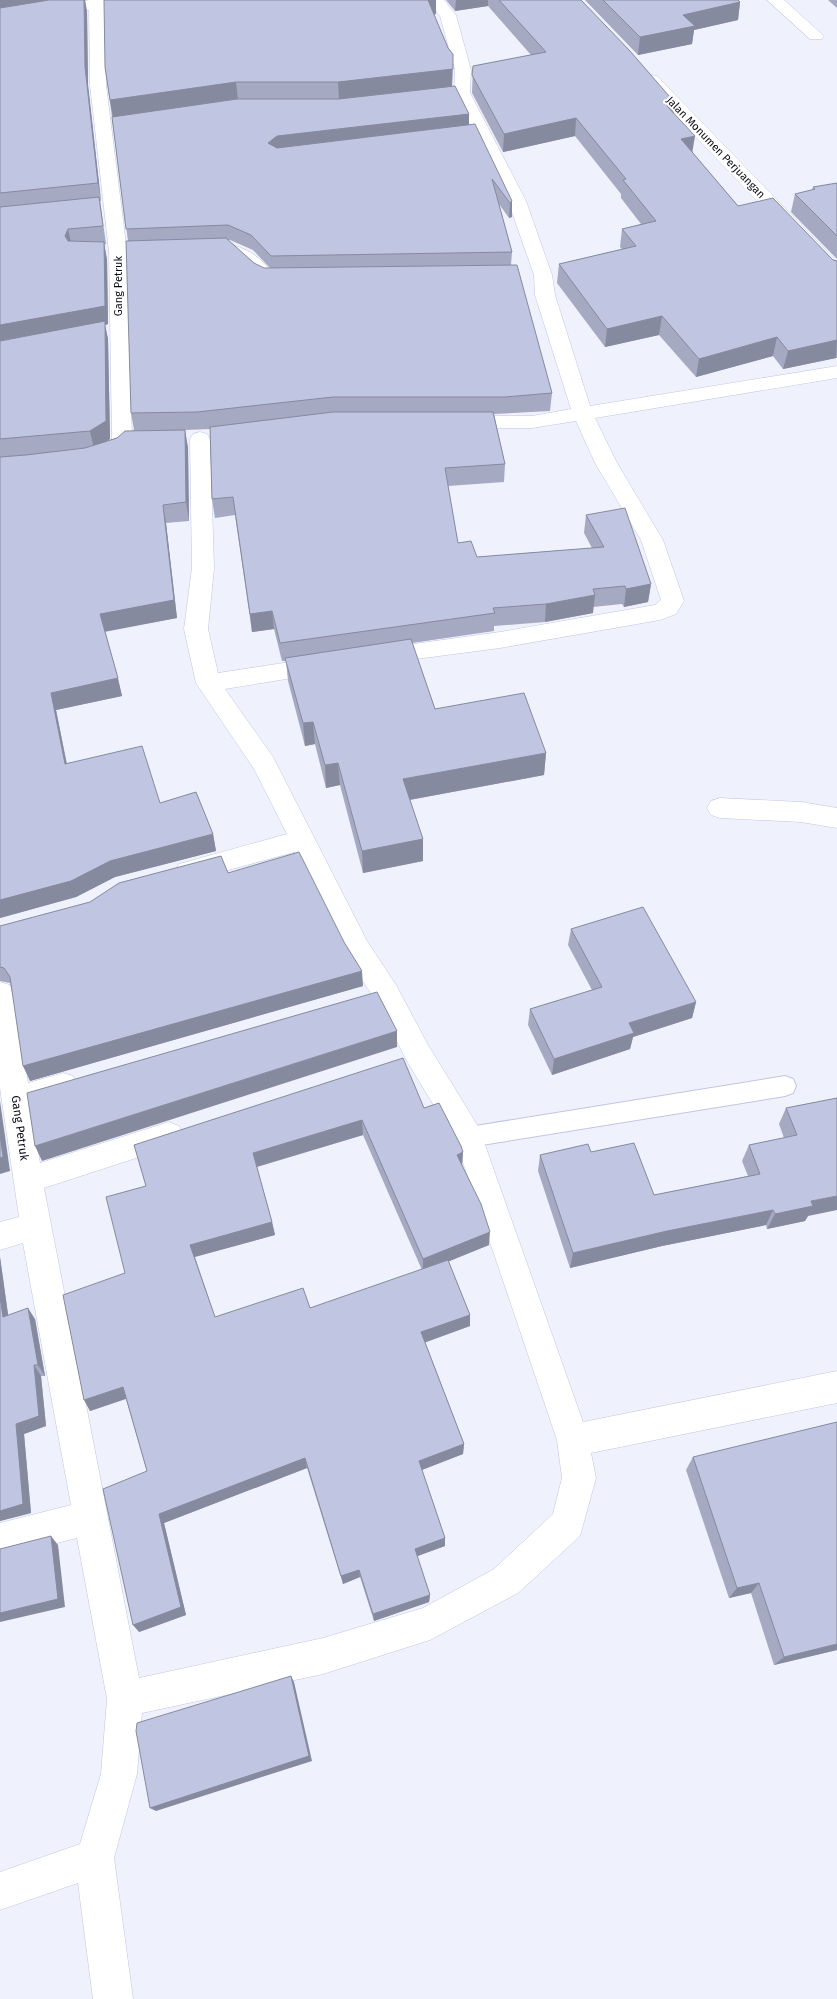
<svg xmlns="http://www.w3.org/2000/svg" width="837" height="1999" viewBox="0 0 837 1999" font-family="'Fira Sans',sans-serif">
  <rect width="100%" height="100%" fill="#eff1fd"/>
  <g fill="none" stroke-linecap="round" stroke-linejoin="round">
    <defs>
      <path id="service" d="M785,1076L793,1079L796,1086L793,1093L785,1096L469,1147L461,1144L458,1137L461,1130L469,1127Z"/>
      <path id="minor" d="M100,0L105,4L106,85L127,252L132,440C124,454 108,466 91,462L87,457C93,448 106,448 112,440L109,252L90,85L89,4L91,1Z
        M428,0H444L456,15L471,70L470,93L526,201L552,275L555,295L590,406L837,366V378L595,418L617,463L663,540L684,601L676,614L660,620L500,648L378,664L370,662L366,656L370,650L500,632L655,605L661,600L641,540L595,463L576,421L532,428H457L450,427L447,422L450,417L457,416H532L571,409L535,295L534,275L508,201L454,93L455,70L440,16Z
        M767,0H784L824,36L822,39H810Z
        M207,242C235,243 255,249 272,273L291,275L293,279L291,283L284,285L259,282C236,249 233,260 200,252L198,248L200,244Z
        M200,432L207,434L210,439L214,568L208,629L218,673L323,657L331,659L335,665L331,671L323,673L225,689L273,757L367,941L396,985L428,1045L479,1128L583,1422L837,1371V1403L591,1453L596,1478L580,1536L518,1593L430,1640L323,1674L142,1713L137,1774L114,1858L133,1999H93L78,1883L0,1910V1872L80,1844L101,1774L107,1699L77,1538L0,1557V1523L71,1505L23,1243L0,1250V1222L19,1217L0,1088V982L10,985L14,993L28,1083L63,1073L73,1076L77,1085L73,1094L31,1107L40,1163L169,1122L179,1126L184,1135L179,1144L44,1188L139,1678L323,1638L423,1608L494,1569L553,1514L562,1478L557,1440L456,1142L408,1063L376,1001L347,957L295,852L188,881L179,878L175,871L179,864L287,834L254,769L196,683L184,629L192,568L190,439L193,434Z
        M720,798L801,802L837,808V828L801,822L720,818L711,815L707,808L711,801Z"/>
      <path id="tertiary" d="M651,75L657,76L837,262V279L830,277L645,84L643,80L645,76Z"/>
      <path id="primary" d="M90,0H128L120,5L0,24V14Z"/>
    </defs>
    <use href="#service" stroke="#c1c5e3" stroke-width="2"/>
    <use href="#minor" stroke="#c1c5e3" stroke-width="1"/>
    <use href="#tertiary" stroke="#c1c5e3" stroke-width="1"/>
    <use href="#primary" stroke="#c1c5e3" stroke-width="1"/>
    <use href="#service" fill="#fff" fill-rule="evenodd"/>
    <use href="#minor" fill="#fff" fill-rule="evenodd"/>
    <use href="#tertiary" fill="#fff" fill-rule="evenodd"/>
    <use href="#primary" fill="#fff" fill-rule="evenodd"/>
  </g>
  <path fill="#a5a9c2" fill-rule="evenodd" d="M0,0H85L87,12L88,85L101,201H100L106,244H104L107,260L108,324L105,325L108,339L110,439L106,441L117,438L134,430L131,413L128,241L112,117L105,67L436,14L434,15L448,48L453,54L452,86L469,114V125L512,201V217L509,218L499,204L512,252L511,265L552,393L550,411L494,414L505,464L504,482L448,486L458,543L477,557L592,548L584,533L586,515L651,584L648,602L624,607L622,604L593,607V613L545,622L494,626V631L412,643L435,709L546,753L544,775L410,800L423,861L363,873L340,785L326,788L315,744L305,746L288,681L286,661H282L274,629L252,632L235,515L215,518L212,499L210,429L185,430L188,448L189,521L166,523L177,618L105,631L122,696L56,710L67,764L160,803L213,834L216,851L115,877L76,897L0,918ZM228,240H230L253,250L270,268H264L254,263Z
    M446,0H581L674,114L693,153L738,206L833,260L837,261V358H836L783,369L773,356L696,377L659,335L605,347L557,283L559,264L622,249L620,247L622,229L641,224L621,198V194L575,136L503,152L472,93L473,66L531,55L488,6L455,11Z
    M585,0H738L740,2L738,20L694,30L692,44L638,55Z
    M828,0H837V8Z
    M837,183V259L791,212L795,194L812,190L813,187Z
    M228,873L363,986L30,1081L10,983L0,981V926Z
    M571,929L696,1002L692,1018L633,1037L630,1049L552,1075L528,1025L530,1009L592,990L568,945Z
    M837,1098L808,1216L805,1221L767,1229L766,1225L662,1246L570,1268L538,1171L540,1155L591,1152L654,1195L748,1176L742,1161L749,1145L784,1138L779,1124L786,1108Z
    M424,1108L463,1152L462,1165L489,1245L448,1261L470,1315V1326L425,1342L464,1444L463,1454L422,1470L445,1538V1546L417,1556L430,1595L429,1602L374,1621L360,1577L343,1584L307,1468L164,1523L186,1615L139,1632L147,1471L126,1399L90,1411L146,1186L134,1145ZM363,1135L422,1270L310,1308L215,1317L195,1257L275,1235L272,1222L257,1167Z
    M0,1257L8,1315L35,1319L45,1376H41L46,1426L24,1434L31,1513L0,1521Z
    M693,1457L837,1650L774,1665L751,1593L729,1598L686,1470Z"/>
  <path fill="#868a9e" d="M0,0H78L0,13Z
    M84,0H85L87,12L88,85L101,201L98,183L85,67Z
    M428,0H436V14L427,16Z
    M456,0H488V6L455,11Z
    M740,2L738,20L694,30L692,44L638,55L640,37L683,15Z
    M453,54L452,87L339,100L338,82Z
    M236,82L238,100L113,118L110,100Z
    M676,104L673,122L667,106Z
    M469,114V129L278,151L268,143L277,136Z
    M576,118L575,136L503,152L504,134Z
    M695,136L692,154L681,139Z
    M512,201V217L509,218L510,203Z
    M68,229L72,247L65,236Z
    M104,242L107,260L108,324L105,325L108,339L110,439L94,449L90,431L0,344V325Z
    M662,316L659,335L605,347L607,329Z
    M777,337L773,356L696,377L699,359Z
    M837,340L836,358L783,369L788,351Z
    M185,430L188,448L189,521L186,502Z
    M163,505L166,523L177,618L104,632L100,614Z
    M651,584L648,602L624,607L626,589Z
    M595,595L593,613L545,622L546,604Z
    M272,611L274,629L252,632L250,614Z
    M118,678L122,696L56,710L70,781L65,764L51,693Z
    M313,722L315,744L305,746L303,723Z
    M546,753L544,775L403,801V779Z
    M338,763L340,785L326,788L325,765Z
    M213,834L216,851L115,877L76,897L0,918V900L110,861Z
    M423,839V861L363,873L362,851Z
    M362,971L363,986L30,1081L23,1066Z
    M696,1002L692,1018L633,1037L630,1049L552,1075L554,1059L629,1023Z
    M397,1031V1047L42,1161L35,1146Z
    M0,1101L10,1171L0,1174Z
    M362,1120L363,1135L256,1167L253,1153Z
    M463,1152L462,1166L457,1155Z
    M837,1196V1210L808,1216L805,1221L767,1229L775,1214L811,1201Z
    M773,1210L766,1225L662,1246L570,1268L573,1253L667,1231Z
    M272,1222L275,1235L194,1257L190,1245Z
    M490,1232L489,1245L423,1272V1259Z
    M0,1257L10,1328L3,1317L0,1296Z
    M28,1308L35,1319L45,1376L38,1365Z
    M470,1315V1326L421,1344V1332Z
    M34,1365L41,1376L46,1426L24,1434L31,1513L0,1521V1511L16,1424Z
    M123,1387L128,1398L90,1411L84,1400Z
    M464,1444L463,1454L419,1471V1461Z
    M305,1458L307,1468L164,1523L186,1615L139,1632L133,1625L159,1514Z
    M51,1536L58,1545L65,1607L0,1622V1613Z
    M445,1538V1546L415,1557V1549Z
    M359,1570L360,1577L343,1584L341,1576Z
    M759,1583L751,1593L729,1598L737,1588Z
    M430,1595L429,1602L374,1621L373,1614Z
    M837,1644V1650L774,1665L784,1657Z
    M291,1676L294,1682L312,1761L156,1811L150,1808Z"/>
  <path fill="#c0c5e2" stroke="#868a9e" d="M49,0H84L85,67L98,183L0,193V8Z
    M104,0H428L448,48L453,54V69L338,82H236L110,100L105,67Z
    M499,0H581L630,51L676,104L667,106L695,136L681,139L738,206L773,198L833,260L837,261V340L788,351L777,337L699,359L662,316L607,329L559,264L636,246L622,229L656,221L623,180L626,179L576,118L504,134L472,75L473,66L546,52Z
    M603,0H738L740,2L683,15L695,26L640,37Z
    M455,86L469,114L277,136L268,143L277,148L475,124L512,201L510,203L492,179L512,252L271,256L251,235L228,225L126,229L112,117L237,99H339Z
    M837,183V236L795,194L815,189L813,187Z
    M99,197L103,226L68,229L65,236L68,241L104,242L105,306L0,325V207Z
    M226,238L254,263L264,268L517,265L552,393L505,397H333L197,412L131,413L126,241Z
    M105,321L106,421L90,431L0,439V341Z
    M333,412H493L505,464L445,468L458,543L471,541L477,557L604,547L586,515L625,508L651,584L626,589L625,586L593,589L595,595L546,604L493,608L495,613L280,643L272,611L250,614L233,497L212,499L210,427Z
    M185,430L186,502L163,505L174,600L100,614L118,678L51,693L65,764L142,746L160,803L196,792L213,834L110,861L71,881L0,900V457L26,455L85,448L117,438L125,431Z
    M411,639L435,709L524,693L546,753L403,779L423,839L362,851L338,763L325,765L313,722L303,723L285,658Z
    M299,852L344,942L362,971L23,1066L10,977L4,968L0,967V926L90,902L119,883L221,856L228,873Z
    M643,907L696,1002L629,1023L634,1033L554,1059L530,1009L602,987L571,929Z
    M377,992L397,1031L35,1146L27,1093Z
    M403,1058L424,1108L439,1103L461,1146L463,1152L457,1155L481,1204L490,1232L423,1259L362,1120L253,1153L272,1222L190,1245L215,1317L303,1288L310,1308L448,1260L470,1315L421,1332L464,1444L419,1461L445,1538L415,1549L430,1595L373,1614L359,1570L341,1576L305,1458L159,1514L181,1607L133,1625L103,1489L147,1471L123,1387L84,1400L63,1295L125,1273L106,1197L146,1186L134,1145Z
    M837,1098V1196L811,1201L813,1206L775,1214L773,1210L667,1231L573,1253L540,1155L588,1144L591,1152L634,1143L654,1195L760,1174L749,1145L797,1135L786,1108Z
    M0,1134L3,1157L0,1158Z
    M0,1296L3,1317L28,1308L38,1365H34L39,1416L16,1424L23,1504L0,1511Z
    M837,1422V1644L784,1657L759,1583L737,1588L693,1457Z
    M51,1536L58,1599L0,1613V1549Z
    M291,1676L309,1756L150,1808L136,1731L137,1723Z"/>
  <g text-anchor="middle" stroke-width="4" stroke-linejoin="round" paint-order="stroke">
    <g font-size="11" fill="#0a0b15" stroke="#fff">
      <text transform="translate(716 147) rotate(46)" y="4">Jalan Monumen Perjuangan</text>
      <text transform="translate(118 286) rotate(-90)" y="4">Gang Petruk</text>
    </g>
    <g font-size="12" fill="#0a0b15" stroke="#fff">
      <text transform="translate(20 1128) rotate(82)" y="4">Gang Petruk</text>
    </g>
  </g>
</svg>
